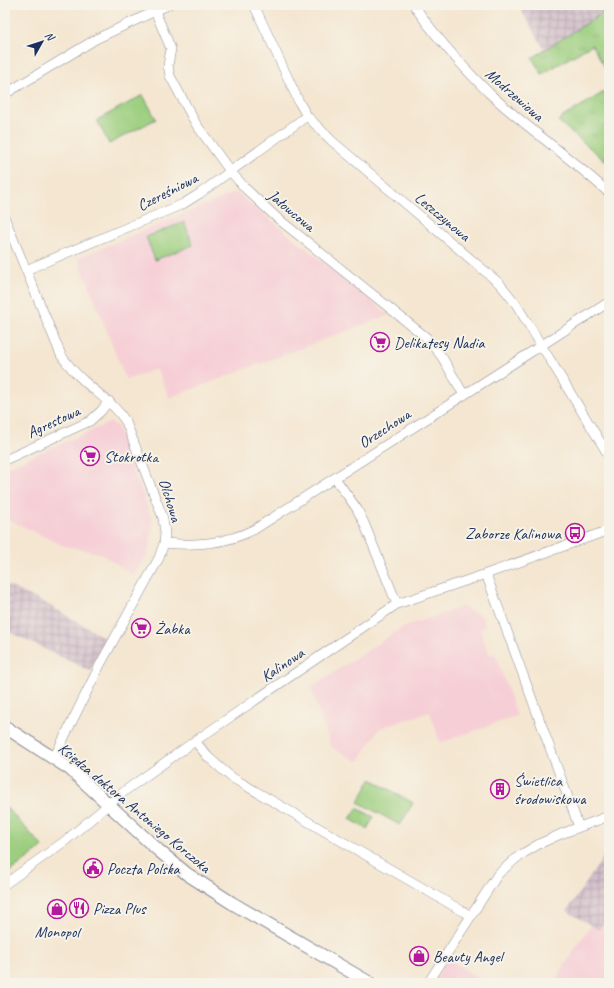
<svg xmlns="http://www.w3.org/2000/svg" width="614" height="988" viewBox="0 0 614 988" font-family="Caveat,sans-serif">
  <defs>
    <pattern id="industrial-grid" width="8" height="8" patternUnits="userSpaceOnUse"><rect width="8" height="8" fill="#d1bdc9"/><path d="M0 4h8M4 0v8" fill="none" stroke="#a99aa6"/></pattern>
    <pattern id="grass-tufts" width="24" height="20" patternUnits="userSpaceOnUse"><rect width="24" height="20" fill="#9bce7e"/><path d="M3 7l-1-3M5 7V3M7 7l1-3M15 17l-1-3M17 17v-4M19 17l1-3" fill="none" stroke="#85b16f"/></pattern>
    <pattern id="park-crowns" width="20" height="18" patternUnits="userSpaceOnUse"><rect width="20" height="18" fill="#9bce7e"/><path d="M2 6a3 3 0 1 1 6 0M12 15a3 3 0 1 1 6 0" fill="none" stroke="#85b16f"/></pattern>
  </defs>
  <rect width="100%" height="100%" fill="#f7f3e8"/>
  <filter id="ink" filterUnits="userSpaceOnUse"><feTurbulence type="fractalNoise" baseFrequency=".025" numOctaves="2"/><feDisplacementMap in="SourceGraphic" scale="8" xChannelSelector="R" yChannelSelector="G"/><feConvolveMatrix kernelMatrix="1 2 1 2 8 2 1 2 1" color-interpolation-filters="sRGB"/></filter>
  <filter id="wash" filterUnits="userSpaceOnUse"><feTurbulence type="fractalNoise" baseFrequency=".012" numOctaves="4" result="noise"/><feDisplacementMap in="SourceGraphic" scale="16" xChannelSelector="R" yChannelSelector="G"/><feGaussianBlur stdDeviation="0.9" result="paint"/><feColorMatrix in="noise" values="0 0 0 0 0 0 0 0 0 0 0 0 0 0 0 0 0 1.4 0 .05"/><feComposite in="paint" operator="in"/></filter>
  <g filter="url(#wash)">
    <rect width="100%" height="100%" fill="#f4e6d0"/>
    <path fill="#f6cfd6" d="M236,192L389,315L169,398L157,369L126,380L78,258Z
      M111,422L117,426L151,516L152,526L150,546L146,557L133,575L100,553L64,546L5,518V468Z
      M462,607L482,616L485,624L480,632L490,655L495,653L517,716L440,743L430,712L380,728L358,762L331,747L311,688L403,627Z
      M609,915V983H553L591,925L599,930Z
      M447,959L487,983H433Z"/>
    <path fill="url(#industrial-grid)" d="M518,5H609V9L545,50Z
      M5,584L47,604L105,638L90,671L5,630Z
      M609,849V915L599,930L567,911Z"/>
    <path fill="url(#grass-tufts)" stroke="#5b7e6e" d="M609,9V75L592,45L542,74L532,58Z
      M609,89V164L558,121L561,118Z"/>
    <path fill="url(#park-crowns)" stroke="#5b7e6e" d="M357,808L374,817L367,829L350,819Z"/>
    <path fill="#9bce7e" stroke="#5b7e6e" d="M143,95L156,119L109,144L97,120Z
      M184,222L193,245L155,260L146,237Z
      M371,779L413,803L400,825L358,802Z
      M5,806L43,847L5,875Z"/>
  </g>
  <g filter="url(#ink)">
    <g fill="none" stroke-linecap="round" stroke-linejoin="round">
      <defs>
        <path id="minor" d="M254,5L299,102L307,116L332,141L500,284L516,304L609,456
          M414,5C435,37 462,66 489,93C527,128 571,158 609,193
          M155,11L171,49L168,65L170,76L196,124L230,171L246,189L276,217L427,338L442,357L464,395
          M5,94L96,39L168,5
          M5,219L61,355C68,365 75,373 84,381C99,395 115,404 126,422L163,518L165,534L164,543L159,558L101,663L54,758
          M26,270L183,204L199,194L307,116
          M5,460L90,421L101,411L109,401
          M335,478L357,509L364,523L397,604
          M164,543C196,546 226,544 255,529L609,302
          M486,574L579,827
          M195,741L208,757L231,777L471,916
          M5,884L65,841L126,790L195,741L397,604L486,574L609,530
          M428,983L498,874L519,856L539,844L561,834L609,816"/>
        <path id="tertiary" d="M5,727L70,769L158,850L187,874L232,903L370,983"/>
      </defs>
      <use href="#minor" stroke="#888a97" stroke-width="10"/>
      <use href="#tertiary" stroke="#888a97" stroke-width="14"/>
      <use href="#minor" stroke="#fff" stroke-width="9"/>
      <use href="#tertiary" stroke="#fff" stroke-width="12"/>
    </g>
  </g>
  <defs>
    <symbol id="supermarket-ring" viewBox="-11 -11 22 22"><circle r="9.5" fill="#f7f3e8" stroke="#b5179e" stroke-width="1.5"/><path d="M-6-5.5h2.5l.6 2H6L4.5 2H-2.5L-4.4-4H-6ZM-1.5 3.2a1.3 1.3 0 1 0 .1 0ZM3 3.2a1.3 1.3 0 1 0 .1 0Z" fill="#b5179e"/></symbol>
    <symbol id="bus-ring" viewBox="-11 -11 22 22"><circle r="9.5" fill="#f7f3e8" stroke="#b5179e" stroke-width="1.5"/><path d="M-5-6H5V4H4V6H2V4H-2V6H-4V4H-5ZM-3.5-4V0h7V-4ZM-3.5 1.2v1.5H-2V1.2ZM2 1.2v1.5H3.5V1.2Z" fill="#b5179e"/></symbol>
    <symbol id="building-ring" viewBox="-11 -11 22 22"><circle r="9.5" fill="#f7f3e8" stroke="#b5179e" stroke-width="1.5"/><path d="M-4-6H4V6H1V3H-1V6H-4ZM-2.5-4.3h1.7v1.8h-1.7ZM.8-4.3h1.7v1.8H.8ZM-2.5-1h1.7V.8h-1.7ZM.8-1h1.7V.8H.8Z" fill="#b5179e"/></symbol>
    <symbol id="civic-ring" viewBox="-11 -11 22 22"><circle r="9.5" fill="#f7f3e8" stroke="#b5179e" stroke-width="1.5"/><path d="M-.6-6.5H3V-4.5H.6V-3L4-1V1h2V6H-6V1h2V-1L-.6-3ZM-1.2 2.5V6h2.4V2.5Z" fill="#b5179e"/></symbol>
    <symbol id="restaurant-ring" viewBox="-11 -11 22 22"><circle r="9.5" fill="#f7f3e8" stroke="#b5179e" stroke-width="1.5"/><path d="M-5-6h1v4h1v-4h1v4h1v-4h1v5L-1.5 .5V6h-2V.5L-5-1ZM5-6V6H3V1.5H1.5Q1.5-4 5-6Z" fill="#b5179e"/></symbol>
    <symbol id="shop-ring" viewBox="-11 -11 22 22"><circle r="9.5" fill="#f7f3e8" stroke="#b5179e" stroke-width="1.5"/><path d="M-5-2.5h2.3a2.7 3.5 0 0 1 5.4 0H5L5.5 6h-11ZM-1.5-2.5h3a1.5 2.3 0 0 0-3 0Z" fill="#b5179e"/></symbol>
  </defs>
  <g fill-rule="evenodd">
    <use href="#supermarket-ring" x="369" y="331" width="22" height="22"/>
    <use href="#supermarket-ring" x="79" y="445" width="22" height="22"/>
    <use href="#bus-ring" x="564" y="522" width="22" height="22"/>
    <use href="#supermarket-ring" x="130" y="617" width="22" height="22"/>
    <use href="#building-ring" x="489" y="778" width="22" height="22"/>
    <use href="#civic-ring" x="82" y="857" width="22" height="22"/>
    <use href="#restaurant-ring" x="68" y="897" width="22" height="22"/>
    <use href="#shop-ring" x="46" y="898" width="22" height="22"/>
    <use href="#shop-ring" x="408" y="945" width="22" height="22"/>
  </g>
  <g text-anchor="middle" stroke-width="4" stroke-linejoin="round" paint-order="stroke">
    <g font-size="16" fill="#1b2f5e" stroke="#f7f3e8">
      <text transform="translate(515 94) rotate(41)" y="6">Modrzewiowa</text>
      <text transform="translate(167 191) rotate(-27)" y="6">Czereśniowa</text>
      <text transform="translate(292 210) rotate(40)" y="6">Jałowcowa</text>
      <text transform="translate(443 216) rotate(40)" y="6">Leszczynowa</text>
      <text transform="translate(53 421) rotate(-25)" y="6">Agrestowa</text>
      <text transform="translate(384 428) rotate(-33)" y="6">Orzechowa</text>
      <text transform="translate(171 500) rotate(73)" y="6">Olchowa</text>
      <text transform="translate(282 664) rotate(-34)" y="6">Kalinowa</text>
      <text transform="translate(135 807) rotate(40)" y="6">Księdza doktora Antoniego Korczoka</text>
    </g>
    <g font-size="16" fill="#1b2f5e" stroke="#f7f3e8" text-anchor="start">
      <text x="394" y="348">Delikatesy Nadia</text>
      <text x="104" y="462">Stokrotka</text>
      <text x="561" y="539" text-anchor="end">Zaborze Kalinowa</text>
      <text x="155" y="634">Żabka</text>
      <text x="514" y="786">Świetlica<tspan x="514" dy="18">środowiskowa</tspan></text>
      <text x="107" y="874">Poczta Polska</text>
      <text x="93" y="914">Pizza Plus</text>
      <text x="57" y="937" text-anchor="middle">Monopol</text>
      <text x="433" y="962">Beauty Angel</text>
    </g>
  </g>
  <rect width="614" height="988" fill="none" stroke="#f7f3e8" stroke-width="20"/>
  <g transform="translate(42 42) rotate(51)" stroke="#f7f3e8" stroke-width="3" paint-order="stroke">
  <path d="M0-3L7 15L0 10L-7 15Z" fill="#1b2f5e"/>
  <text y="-6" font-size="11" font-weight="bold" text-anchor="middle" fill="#1b2f5e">N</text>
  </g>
</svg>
